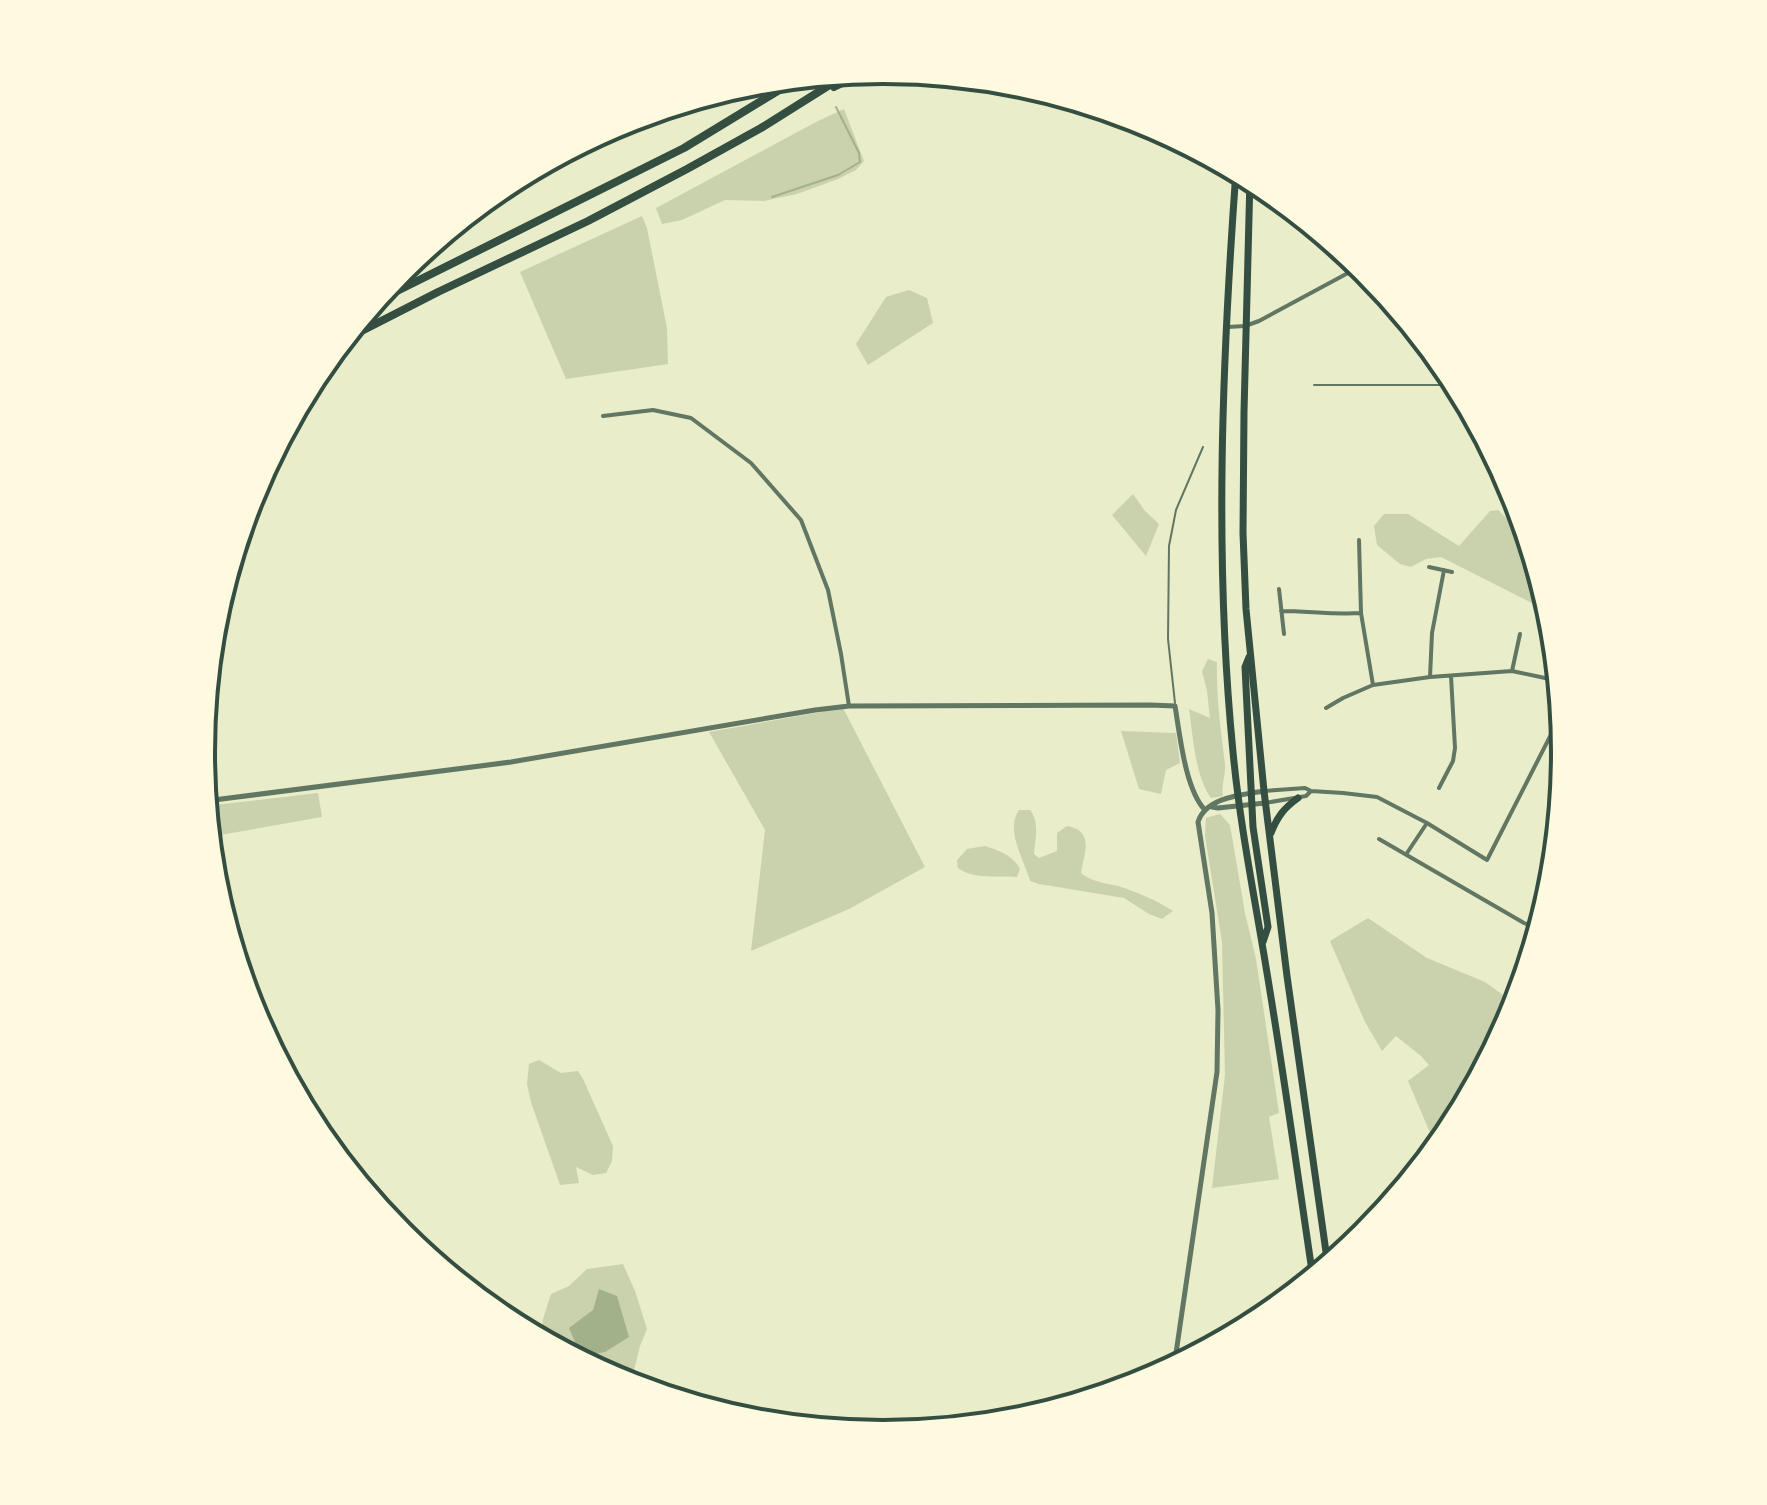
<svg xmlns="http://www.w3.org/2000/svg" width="1767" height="1505" viewBox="0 0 1767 1505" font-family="Rubik,sans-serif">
  <rect width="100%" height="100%" fill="#e9edc9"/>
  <path fill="#cad2ad" d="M844,109L864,161L856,170L838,179L797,194L764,201L725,200L682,220L662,224L656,208L818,121Z
    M642,216L647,228L667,328L668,364L566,379L520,272Z
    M909,290L927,298L933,323L868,365L856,344L886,297Z
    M1133,494L1145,511L1159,524L1146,556L1112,515Z
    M1498,510L1529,541L1548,602L1534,604L1441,557L1426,559L1411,567L1400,564L1377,545L1374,526L1384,514H1408L1459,546L1490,511Z
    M1208,659L1217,662C1216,696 1221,731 1225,764C1226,775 1221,784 1223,796L1211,798C1195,776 1193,736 1189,709L1210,718L1207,691L1202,671Z
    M843,708L925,867L849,909L751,951L765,830L709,732Z
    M1121,731L1176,733L1180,763L1166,770L1161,794L1139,789Z
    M318,793L322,817L209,837L206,806Z
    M1019,810H1030C1040,822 1035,840 1034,854L1039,858L1057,851V833L1067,826C1095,831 1084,853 1081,873C1092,882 1105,883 1118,886C1137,892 1156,900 1173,911L1162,919L1149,914L1124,898L1039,884L1030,881C1024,859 1005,831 1019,810Z
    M1220,814L1230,825L1245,913L1256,959L1279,1113L1269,1117L1279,1179L1212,1188L1225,1075L1222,942L1205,836L1206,818Z
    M985,846C998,850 1014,856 1020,869L1017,877C998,875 974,880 958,868L957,860L967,849Z
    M1368,918L1427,958L1485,982L1517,1005L1514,1014L1451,1132L1437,1149L1408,1081L1429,1065L1421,1056L1396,1036L1382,1051L1365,1022L1330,941Z
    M539,1060L561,1073L578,1071L583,1079L613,1146L612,1161L606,1173L593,1175L576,1167L579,1183L560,1185L531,1102L527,1084L529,1064Z
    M623,1264L635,1291L647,1329L640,1346L632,1379L625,1384L540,1339L543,1319L551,1294L569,1286L587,1269Z"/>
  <path fill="#a3b18a" d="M599,1289L617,1296L629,1337L605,1352L588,1355L577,1347L569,1328L593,1310Z"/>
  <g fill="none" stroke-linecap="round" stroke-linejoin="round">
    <path stroke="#a3b18a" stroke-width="2" d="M772,197L838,175L860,162L859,153L836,107"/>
    <path stroke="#617663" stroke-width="2" d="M1314,385H1457
      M1175,703L1168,639L1169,546L1176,510L1203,447"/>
    <path stroke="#617663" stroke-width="4" d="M1228,327L1245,326L1259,321L1361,266
      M603,416L653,410L691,418L751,463L801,520L828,590L841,654L849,706
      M1503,471L1505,479L1510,485
      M1359,540L1361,613L1373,685
      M1429,567L1452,572
      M1279,589L1284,634
      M1281,611C1308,611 1334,615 1361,613
      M1512,671L1520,634
      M1430,677L1432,633L1444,570
      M1326,708L1343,698L1373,685L1430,677L1512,671L1545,678L1559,684
      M1548,740L1566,750
      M1439,788L1453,761L1455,748L1451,676
      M1264,791L1305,788L1311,791L1343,793L1377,797L1427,823L1487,860L1562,713
      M1265,803L1306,796L1311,791
      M1379,839L1524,923L1540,929
      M1407,853L1427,823"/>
    <path stroke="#617663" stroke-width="5" d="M206,801L511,762L815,710L849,706L1150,705L1175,706C1180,735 1185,789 1205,810
      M1212,807L1218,808L1265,803
      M1174,1367L1217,1072L1218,1010L1212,913L1198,822C1206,797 1242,795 1264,791"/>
    <path stroke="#344e41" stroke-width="7" d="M1236,171C1222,363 1214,559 1233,752C1240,826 1255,899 1267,973C1284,1075 1298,1177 1313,1278
      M1250,178L1244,412L1243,533L1246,609L1264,791L1287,976L1328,1266
      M1249,657L1245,667L1253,827L1268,927L1263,942
      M1271,833C1277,817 1284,808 1298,798"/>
    <path stroke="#344e41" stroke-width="8" d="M834,87L865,72
      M373,303L684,148L799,78
      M342,341L438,292L588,221L687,169L761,128L847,74"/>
  </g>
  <path d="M0 0H1767V1505H0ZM215 752a668 668 0 1 1 1336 0a668 668 0 1 1-1336 0Z" fill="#fefae0" fill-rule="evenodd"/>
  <path fill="none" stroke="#344e41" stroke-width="4" d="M215 752a668 668 0 1 1 1336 0a668 668 0 1 1-1336 0Z"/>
</svg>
